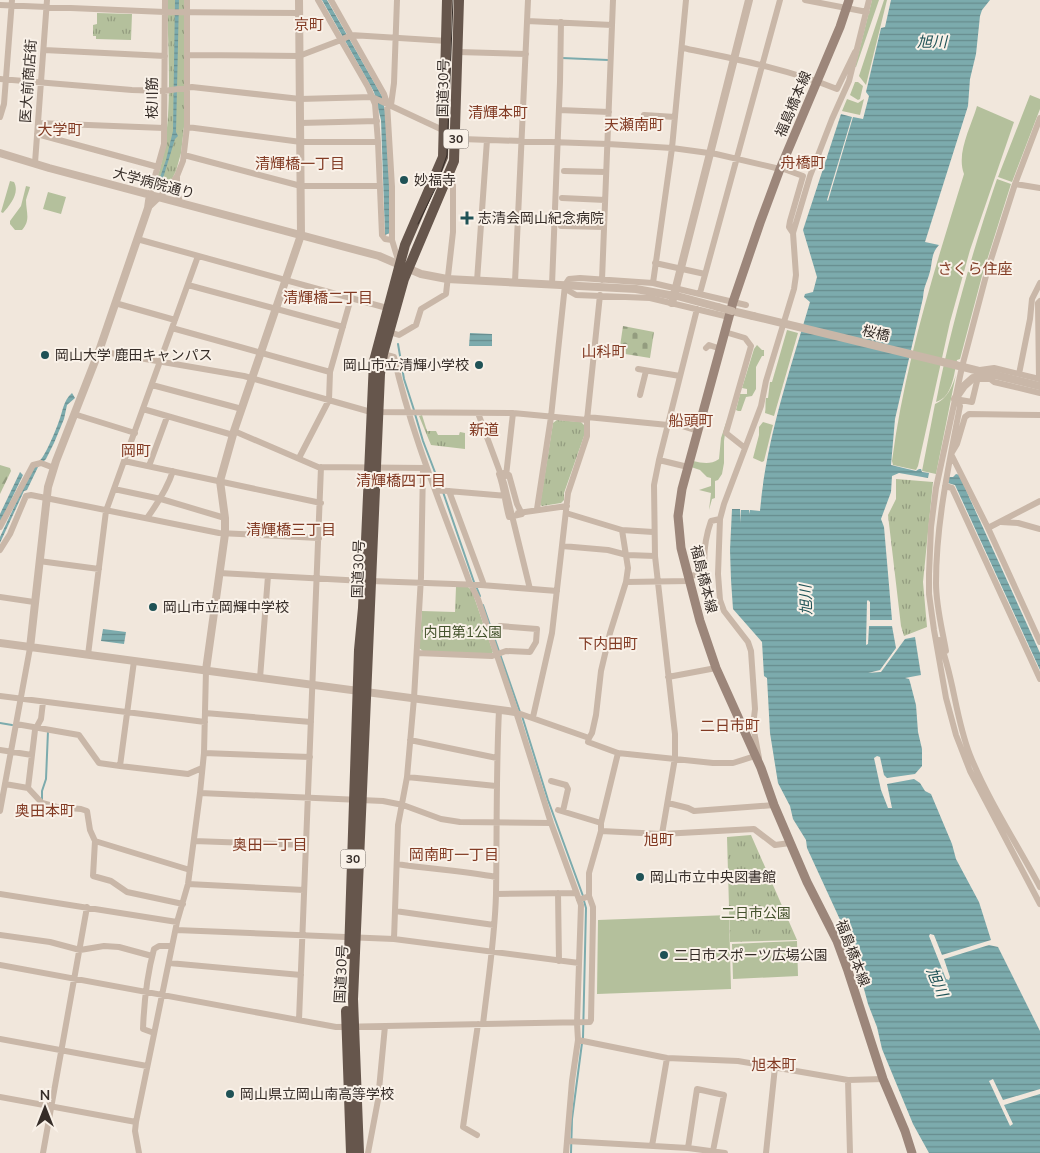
<svg xmlns="http://www.w3.org/2000/svg" width="1040" height="1153" viewBox="0 0 1040 1153" font-family="'Nunito Sans','Noto Sans JP',sans-serif">
  <defs>
    <pattern id="forest-firs" width="22" height="20" patternUnits="userSpaceOnUse" patternTransform="scale(1.25)"><rect width="22" height="20" fill="#b4c09c"/><path d="M5 1l3.5 6h-7zM16 11l3.5 6h-7z" fill="#939c7f"/></pattern>
    <pattern id="cemetery-stones" width="16" height="16" patternUnits="userSpaceOnUse" patternTransform="scale(1.25)"><rect width="16" height="16" fill="#b4c09c"/><path d="M2 7V4a2 2 0 0 1 4 0v3zM10 15v-3a2 2 0 0 1 4 0v3z" fill="#939c7f"/></pattern>
    <pattern id="park-tufts" width="24" height="20" patternUnits="userSpaceOnUse" patternTransform="scale(1.25)"><rect width="24" height="20" fill="#b4c09c"/><path d="M3 7l-1-3M5 7V3M7 7l1-3M15 17l-1-3M17 17v-4M19 17l1-3" fill="none" stroke="#939c7f"/></pattern>
    <pattern id="water-rules" width="6" height="5" patternUnits="userSpaceOnUse" patternTransform="scale(1.25)"><rect width="6" height="5" fill="#7cabad"/><path d="M0 2.5h6" fill="none" stroke="#668c8d"/></pattern>
  </defs>
  <rect width="100%" height="100%" fill="#f1e7dc"/>
  <path fill="#b4c09c" d="M872,0H879L856,67H855Z
    M884,0H887L866,85L859,76Z
    M855,82H858L863,86L860,99L858,100L850,95Z
    M1030,95L1040,99V109L1012,182L998,177Z
    M847,99L858,103L864,99L860,115L842,111Z
    M977,106L1014,122L970,250L950,322L918,466L916,470L893,465L892,461C905,362 935,268 964,174C956,153 971,127 977,106Z
    M997,179L1011,184L982,276L960,359L957,360C954,373 953,397 936,402C951,326 972,253 997,179Z
    M10,181L14,182C20,193 10,205 3,213L1,212Z
    M26,186L30,187C29,191 27,196 26,200C26,212 31,220 22,230H15L10,224V221L21,206Z
    M48,192L66,197L61,214L43,209Z
    M787,330L798,333L774,416L765,413C766,408 765,403 766,398H768L770,382H772Z
    M757,345L762,350H764V356H762L756,367V389L752,396L746,397L741,411H738L736,410L740,394H747V389L742,388L754,349Z
    M956,374L936,474L922,471L935,404C947,399 953,386 956,374Z
    M727,420L724,441V463L722,474L718,480L715,481V498L712,499L709,510L711,493L699,490L711,486V478L707,477L700,470L691,467L693,461C703,463 710,465 719,459L721,438Z
    M763,422L773,425L764,461L762,462L753,458L759,435V427Z
    M729,915L731,989L597,994L598,920Z
    M797,941L798,976L733,979L732,944Z"/>
  <path fill="url(#forest-firs)" d="M0,465L10,468L11,471L0,494Z"/>
  <path fill="url(#cemetery-stones)" d="M623,326L654,332L650,358L619,353Z"/>
  <path fill="url(#park-tufts)" d="M167,0H185L184,127L181,153L176,171L169,185L162,189L156,187L155,184C175,134 168,54 167,0Z
    M97,13L132,14L131,40L96,39V36H93V25L97,24Z
    M422,415L427,431H436L438,435H459L460,432L465,433V449L431,445L419,416Z
    M557,420L581,422L584,425V436L564,493V500L561,503L542,506L540,505L553,423Z
    M896,479L933,482L923,582L927,627L904,636L901,626L888,515L896,499Z
    M456,587H468L472,591L493,652L491,654L423,651L419,648L422,611L455,612Z
    M751,835L797,940L730,942L727,837Z"/>
  <path fill="url(#water-rules)" d="M175,0H179L176,132L178,136L175,139L160,188L157,186L166,160L173,131Z
    M322,0H327L382,96L386,116L390,187V233L385,235L381,120L374,92Z
    M891,0H990L982,10L980,16L976,54L970,79L968,106L925,242L939,245C930,254 933,264 929,275C926,285 924,285 923,298L895,419L891,465L916,471L919,469H921L922,472L929,473L928,478L899,473L892,476L891,492L881,519L884,527L892,620H870V602L868,600L867,601L866,645L868,644L869,626H892L896,648L880,670L868,673L881,672L905,639L915,637L921,675L905,678L909,679L910,682L916,705L918,732L922,749V766L915,774L887,778L884,775L880,757L877,756L874,758L881,790L888,808H892L887,784L914,779L920,783L925,791L931,794L952,844L956,859L979,902L991,940L942,955L934,935L930,934L929,936L946,979L949,980L950,977L944,959L989,945L998,947L1040,1031V1089L1003,1100L993,1079L989,1081L1010,1126L1013,1124L1004,1105L1040,1094V1153H929L913,1124L882,1049L877,1027L868,1004L860,974L842,924L807,848L806,840L793,819L790,806L778,783L770,733L767,678L764,676L762,642L733,609L731,580L730,550L732,509H740L741,523V510H749V514L750,510L760,511C766,439 790,371 810,302L804,297L805,294L813,292L817,277L803,230L841,114L852,117L827,200L828,201L853,117L863,119L869,96L866,92L881,28L885,27Z
    M470,333L492,334V346H469Z
    M72,393L75,398L67,405L64,419L54,443L46,459L38,467L27,490L24,491L0,543V537L30,473C33,467 38,463 42,458C48,449 55,432 59,421C63,411 63,401 72,393Z
    M20,472L23,475L0,523V514Z
    M956,474L960,475L970,499L1040,653V670L955,485L948,483L949,477H953Z
    M103,629L126,632L124,644L101,641Z"/>
  <g fill="none" stroke-linecap="round" stroke-linejoin="round">
    <path stroke="#7cabad" stroke-width="2" d="M562,58L608,60
      M398,344L404,379L414,410
      M415,414L423,441L441,488
      M443,492L474,582
      M476,586L480,596
      M483,605L520,712
      M522,716L548,800L583,896
      M0,723L12,725
      M42,801V791L46,779L48,731
      M583,1038L586,908L584,901
      M571,1153L572,1119L582,1043"/>
    <path stroke="#c9b7a8" stroke-width="6" d="M318,0L368,87L375,104L378,142L382,235L385,239L392,240L399,263
      M331,0L384,94L387,103L392,187V240
      M805,0L867,12
      M0,5L165,12L299,13
      M527,21L612,25
      M683,48C735,59 788,69 837,89L855,52
      M44,50L165,56
      M458,52L526,54
      M187,55L299,56L341,40L351,35L447,41
      M0,79L132,90L164,91L192,87L300,99L372,97L462,139L608,144L672,148L716,154L780,169
      M391,105L394,83L397,0
      M559,110L609,112
      M644,115L675,117
      M0,117L4,104L12,0
      M1040,118L1015,184L987,272L962,367L936,488L931,527L929,574V594L934,630L946,698L956,735L970,771L1040,904
      M38,123L164,128
      M300,123L377,121
      M187,127L301,142H378
      M37,134L158,167
      M184,155L301,186H379
      M35,163L47,0
      M781,168L803,176L790,221L789,227L793,233
      M564,171L606,172
      M177,177V191L180,203
      M1015,184L1040,188
      M150,194L164,144L165,0
      M562,198L605,200
      M148,208L169,188L177,176L183,161L187,127V0
      M561,226L604,227
      M137,239L387,308
      M655,263L705,274
      M602,280L613,0
      M477,281L487,140
      M515,282L528,0
      M653,283L672,148L686,0
      M188,285L343,327
      M552,285L560,82L561,22
      M565,285L569,291L576,295L650,298L729,317
      M700,293L780,0
      M115,303L175,320
      M172,328L330,372
      M389,332L399,335L416,325L421,309L446,294L453,232V185L447,180
      M725,332L745,338L751,346L726,433L745,448
      M706,348L709,345L721,349
      M99,351L244,376L371,412L513,413L587,420
      M383,354L394,357C411,434 442,507 469,581L478,599L518,718L551,823L581,905L577,1023L578,1040L572,1081L566,1153
      M638,369L680,376
      M980,370L994,368L1040,379
      M1019,374L1030,319L1032,299L1040,283
      M989,378L994,382L1040,393
      M1039,379L1038,303L1040,301
      M152,385L242,409
      M640,395L646,371
      M955,399L972,402L978,377
      M143,409L233,435
      M478,413L504,483L530,589
      M74,414L135,433
      M1040,415L969,414L965,417L957,444L951,454L988,528L1040,642
      M587,417L668,425
      M669,422L698,431
      M234,431L318,467L426,468
      M299,458L329,400L330,372L351,298
      M659,460L688,467
      M124,461L321,503
      M149,466L167,417
      M504,473L509,475L517,504L522,514L509,517C505,503 504,487 499,474Z
      M506,476L513,413
      M945,486L952,488L1040,679
      M114,489L161,499L225,518
      M436,490L507,496
      M449,491L484,585
      M537,509L551,417L565,285L569,279L580,278L653,283L746,305
      M518,513L567,506
      M566,513L622,530L653,532
      M147,518C158,503 167,489 173,471
      M1001,522L1018,523L1040,529
      M0,527L33,465L41,463L54,468
      M988,528L1040,501
      M562,546L608,550L627,555L655,556
      M0,550L10,534L26,496L31,495L219,533L319,538
      M39,561L99,569
      M219,573L364,581
      M688,576L705,574C703,556 705,538 711,521L720,519
      M371,581L481,585L557,591
      M626,582L689,581
      M0,597L34,602
      M939,640C954,677 955,717 970,755C988,800 1017,844 1040,887
      M946,651C942,628 936,606 936,583C936,523 949,464 960,406L955,399
      M417,653L492,656L506,651L530,652L536,642L537,629L500,626L499,635
      M88,655L106,511L198,256
      M134,661L120,766L188,774L202,768
      M668,677L716,668
      M260,678L268,576
      M0,696L205,722
      M515,712L589,738L588,742L618,753L713,763H733L755,756
      M205,713L311,722
      M533,717L552,633L568,493L587,436V420L600,295
      M16,724L79,735L99,763L120,766
      M589,738L592,733L596,715L601,671L610,633L626,582L628,568L622,530
      M410,740L497,758
      M0,750L32,755
      M204,753L310,757
      M759,758L753,726L755,709L751,651L748,642L724,611L720,600L718,574L720,519L724,504L761,406L766,381L794,289L796,275L793,233L810,176L832,119L849,81L869,0
      M407,777L496,786
      M551,781L566,785L568,789L563,811
      M5,784L28,788L42,803L57,807L81,809L87,811L90,830L95,841L190,870
      M28,788L35,730L41,719L43,702
      M200,793L383,801L403,805L441,819L460,822L551,823
      M668,803L688,808L694,811L774,805
      M558,810L601,823
      M0,811L30,648
      M601,831L662,834L754,829L775,845L790,843
      M662,834L675,758V734L655,556L654,485L659,460L697,309
      M95,841L93,876L111,881L127,892L183,904
      M194,841L306,845
      M397,864C430,869 463,871 496,877
      M188,884L304,890
      M558,893L559,961
      M0,894L177,922
      M496,894L575,893
      M579,900L589,896V873L601,831V823L618,753
      M395,911L494,925
      M176,930L394,939L579,963
      M0,935L50,942L80,950L104,946L119,947L152,956
      M394,939L398,825L407,777L414,698L421,577L423,468
      M169,963L301,975
      M0,965L336,1027L590,1022L591,1020L593,918V907L589,896
      M299,1020L321,467
      M483,1024C488,981 495,937 496,894C497,832 496,771 499,710
      M154,1033L143,1029C144,1002 147,975 154,949L159,946H172
      M0,1039L147,1066
      M578,1040L667,1058L738,1061L848,1080L883,1079
      M848,1080L850,1153
      M0,1097L136,1122
      M477,1135L463,1127L478,1024
      M567,1141L688,1148L725,1153
      M652,1146L667,1058
      M688,1148L697,1089L724,1095L713,1151
      M43,1153L87,907
      M139,1153L135,1131L136,1122L177,922L188,884L200,793L204,753L206,670
      M368,1153L378,1100L385,1026
      M766,1153L775,1067"/>
    <path stroke="#c9b7a8" stroke-width="8" d="M0,153L49,168L379,256L421,274L447,279L636,289L669,295
      M677,296L718,307
      M672,303L749,0
      M732,311L753,316
      M955,365L1040,386
      M955,399L964,386L973,378H989L993,374
      M0,643L515,712
      M30,648L48,487L56,461L99,351L148,208L150,194
      M206,670L225,534V518L220,481L234,431L301,235L299,0"/>
    <path stroke="#9c867a" stroke-width="9" d="M849,0L840,27L780,169L760,223L733,302L682,489L678,516L681,548L700,621L716,668L761,768L774,805L807,882L837,941L848,971L883,1079L905,1131L912,1153"/>
    <path stroke="#66564c" stroke-width="10" d="M349,954L359,650L363,608L374,361L405,245L443,157L447,0
      M346,1011L351,1153
      M359,1153L353,999L380,374L383,354L404,279L454,161L459,0"/>
    <path stroke="#362d28" stroke-width="1" d="M418,224L436,187L447,155L453,0"/>
    <path stroke="#c9b7a8" stroke-width="8" d="M669,295L677,296
      M718,307L732,311
      M753,316L955,365"/>
  </g>
  <g fill="#1f5256" stroke="#f9f1e8" stroke-width="2">
    <circle cx="404" cy="180" r="5"/>
    <path d="M464.5 210.5h5v5h5v5h-5v5h-5v-5h-5v-5h5z"/>
    <circle cx="45" cy="355" r="5"/>
    <circle cx="479" cy="365" r="5"/>
    <circle cx="153" cy="607" r="5"/>
    <circle cx="640" cy="877" r="5"/>
    <circle cx="664" cy="955" r="5"/>
    <circle cx="230" cy="1094" r="5"/>
  </g>
  <g text-anchor="middle" stroke-width="4" stroke-linejoin="round" paint-order="stroke">
    <g fill="#f9f1e8" stroke="#706862" stroke-width="1">
      <rect x="443.5" y="129.5" width="25" height="19" rx="4"/>
      <rect x="340.5" y="849.5" width="25" height="19" rx="4"/>
    </g>
    <g font-size="12" font-weight="bold" fill="#362d28">
      <text x="456" y="143">30</text>
      <text x="353" y="863">30</text>
    </g>
    <g font-size="14" fill="#362d28" stroke="#f9f1e8">
      <text transform="translate(28 81) rotate(-86)" y="5">医大前商店街</text>
      <text transform="translate(443 88) rotate(-89)" y="5">国道30号</text>
      <text transform="translate(152 98) rotate(-90)" y="5">枝川筋</text>
      <text transform="translate(793 104) rotate(-67)" y="5">福島橋本線</text>
      <text transform="translate(154 183) rotate(15)" y="5">大学病院通り</text>
      <text transform="translate(876 333) rotate(14)" y="5">桜橋</text>
      <text transform="translate(358 569) rotate(-88)" y="5">国道30号</text>
      <text transform="translate(704 579) rotate(76)" y="5">福島橋本線</text>
      <text transform="translate(853 953) rotate(69)" y="5">福島橋本線</text>
      <text transform="translate(341 974) rotate(-87)" y="5">国道30号</text>
    </g>
    <g font-size="14" fill="#362d28" stroke="#f9f1e8" text-anchor="start">
      <text x="414" y="185">妙福寺</text>
      <text x="478" y="223">志清会岡山紀念病院</text>
      <text x="55" y="360">岡山大学 鹿田キャンパス</text>
      <text x="469" y="370" text-anchor="end">岡山市立清輝小学校</text>
      <text x="163" y="612">岡山市立岡輝中学校</text>
      <text x="650" y="882">岡山市立中央図書館</text>
      <text x="674" y="960">二日市スポーツ広場公園</text>
      <text x="240" y="1099">岡山県立岡山南高等学校</text>
    </g>
    <g font-size="14" fill="#45532d" stroke="#f9f1e8">
      <text x="463" y="637">内田第1公園</text>
      <text x="756" y="918">二日市公園</text>
    </g>
    <g font-size="15" fill="#823b24" stroke="#f9f1e8">
      <text x="309" y="30">京町</text>
      <text x="498" y="118">清輝本町</text>
      <text x="634" y="130">天瀬南町</text>
      <text x="60" y="135">大学町</text>
      <text x="803" y="168">舟橋町</text>
      <text x="300" y="169">清輝橋一丁目</text>
      <text x="975" y="274">さくら住座</text>
      <text x="328" y="303">清輝橋二丁目</text>
      <text x="604" y="357">山科町</text>
      <text x="691" y="426">船頭町</text>
      <text x="484" y="435">新道</text>
      <text x="136" y="456">岡町</text>
      <text x="401" y="486">清輝橋四丁目</text>
      <text x="291" y="535">清輝橋三丁目</text>
      <text x="608" y="649">下内田町</text>
      <text x="730" y="731">二日市町</text>
      <text x="45" y="816">奥田本町</text>
      <text x="659" y="845">旭町</text>
      <text x="270" y="850">奥田一丁目</text>
      <text x="454" y="860">岡南町一丁目</text>
      <text x="774" y="1070">旭本町</text>
    </g>
    <g font-size="15" font-style="italic" fill="#1f5256" stroke="#f9f1e8">
      <text x="932" y="47">旭川</text>
      <text transform="translate(806 600) rotate(-92)" y="5">旭川</text>
      <text transform="translate(937 982) rotate(67)" y="5">旭川</text>
    </g>
  </g>
  <g transform="translate(45 1108)" stroke="#f9f1e8" stroke-width="4" paint-order="stroke">
  <path d="M0-4L9 19L0 12L-9 19Z" fill="#362d28"/>
  <text y="-8" font-size="14" font-weight="bold" text-anchor="middle" fill="#362d28">N</text>
  </g>
</svg>
